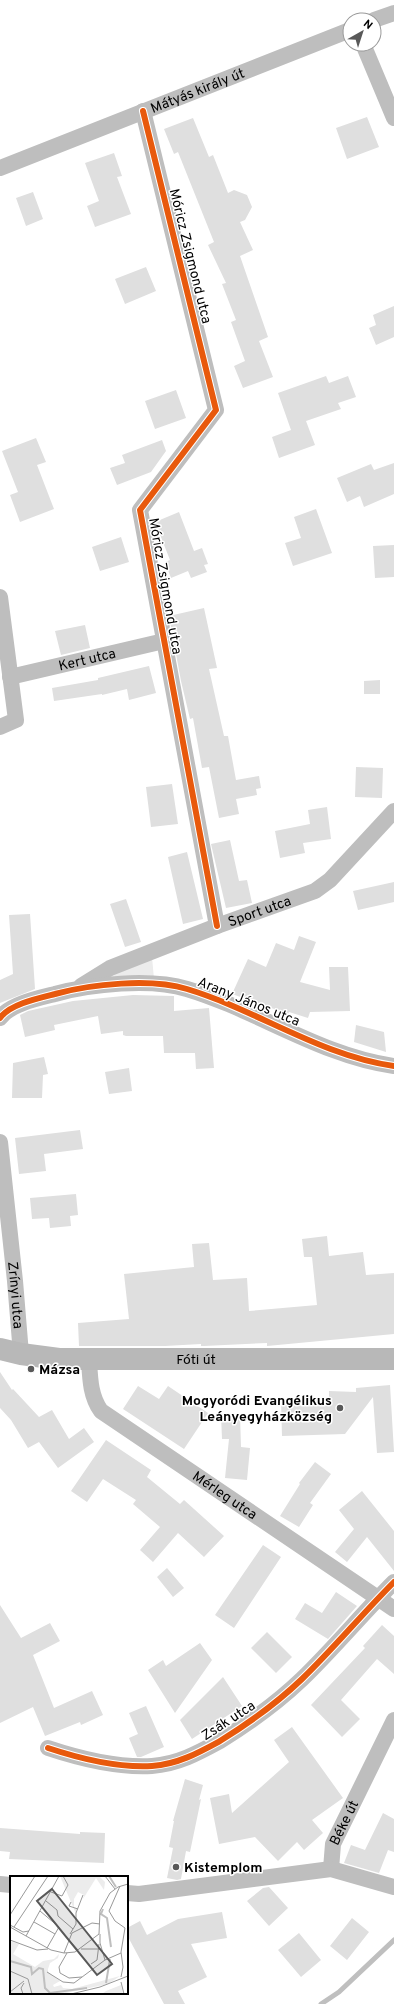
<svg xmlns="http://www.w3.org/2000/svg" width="394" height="2004" viewBox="0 0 394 2004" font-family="Overpass,sans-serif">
  <rect width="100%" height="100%" fill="#fff"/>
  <path fill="#ececec" d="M152,957L154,979L94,982Z"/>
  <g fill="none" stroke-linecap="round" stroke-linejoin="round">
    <path stroke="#bfbfbf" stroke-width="5" d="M321,2004L339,1992L394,1940"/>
  </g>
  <path fill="#dfdfdf" d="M367,117L379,147L347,159L336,128Z
    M193,118L209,157L213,155L228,193L234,190L247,195L252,207L245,220L240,222L253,250L240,256L268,337L259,341L273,377L243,388L234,366L245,361L231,322L236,320L222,284L226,283L208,245L214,242L178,152L174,154L164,129Z
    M114,153L122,176L117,177L131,214L95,227L87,206L99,201L85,163Z
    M33,192L43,219L26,226L16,198Z
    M146,267L156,291L125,304L115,279Z
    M394,306V337L376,345L369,328L376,325L373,315Z
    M326,376L329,383L348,376L356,397L338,403L341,409L306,421L315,445L279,458L272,437L291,430L278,393Z
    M176,390L186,418L155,429L145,401Z
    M36,438L46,462L37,465L54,509L20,522L10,495L18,492L2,451Z
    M162,440L166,451L151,472L117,485L110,468L125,463L122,455Z
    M394,463V494L364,507L360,496L347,502L337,478L371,464L374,470Z
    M316,509L332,553L293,566L285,543L301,538L294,517Z
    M179,512L194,551L202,548L208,564L204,565L207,572L191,578L188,571L171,578L165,562L170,560L155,522Z
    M121,537L129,562L100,571L92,547Z
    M394,545V577L375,578L373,546Z
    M204,608L217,668L209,669L224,736H228L236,780L259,776L261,788L256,789L257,795L236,799L239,814L219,818L209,767L202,768L193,718L190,719L181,681L169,616Z
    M85,625L90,648L61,655L55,631Z
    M149,666L156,693L129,700L127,689L102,695V694L54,701L52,688L98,680V678Z
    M380,680V694H364V681Z
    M356,767L383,768L382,798L355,797Z
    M172,784L178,824L151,827L146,787Z
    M327,807L331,839L303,843L305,853L280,858L275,831L310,824L308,810Z
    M230,840L239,881L247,880L252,903L226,908L211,844Z
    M187,852L203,919L183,924L168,857Z
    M394,882V902L358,910L353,891Z
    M126,899L141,942L125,947L110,904Z
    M30,914L35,989L0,1003V980L13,974L9,915Z
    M299,936L316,942L300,982L330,990L329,967H348L350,1011L310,1012L308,1018L289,1012L288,1014L232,994L248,959L266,967L276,943L294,950Z
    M133,995L174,996V1011L209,1008L214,1068L196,1069L195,1053H164L163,1036H126L123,1035V1031L101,1034L98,1016L54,1025L55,1030L25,1037L20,1015L28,1011L73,1001Z
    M356,1025L384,1032L386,1052L354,1042Z
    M44,1057L48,1074L43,1075L42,1098H12L13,1063Z
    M129,1068L132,1091L109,1094L105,1072Z
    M80,1130L83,1149L44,1154L46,1171L19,1174L15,1138Z
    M76,1194L78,1215L70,1216L71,1226L50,1228L49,1218L32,1219L30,1198Z
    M327,1236L329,1256L363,1252L366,1275L394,1273V1334L267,1346V1343L204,1346H201V1344L165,1346H79L78,1323L129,1319L124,1274L194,1267L192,1244L209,1243L213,1280L247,1278L249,1311L317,1305L312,1257H304L302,1239Z
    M0,1372L12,1390L13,1389L39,1417L52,1410L69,1439L84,1428L94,1442L58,1468L39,1442L28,1448L11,1420L0,1408Z
    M390,1385L394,1452L377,1453L373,1397L345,1434L282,1436L281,1400L329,1399V1391L356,1392V1388Z
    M138,1386L159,1399L168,1386L208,1413L184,1449L123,1409Z
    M240,1414L241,1447L250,1448L247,1480L225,1478L229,1439H222L221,1415Z
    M106,1440L151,1470L147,1477L180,1504L184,1500L224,1536L204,1557L178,1533L153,1562L140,1550L160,1527L133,1504L136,1500L103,1479L87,1502L71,1491Z
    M315,1462L331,1474L310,1503L313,1505L299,1527L280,1516L300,1484L299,1483Z
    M362,1491L394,1531V1571L367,1537L347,1562L335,1552L354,1529L339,1510Z
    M263,1545L281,1557L234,1628L215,1615Z
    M167,1568L184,1588L173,1597L157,1577Z
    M336,1592L357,1606L328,1639L295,1619L305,1603L322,1613Z
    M0,1605L21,1638L50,1623L60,1641L33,1655L54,1708L92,1691L103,1715L81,1725L80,1722L45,1736L33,1707L0,1723Z
    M382,1625L394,1636V1674L377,1659L341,1700L360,1719L342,1737L311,1705L365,1648L363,1646Z
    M267,1632L292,1657L276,1673L251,1648Z
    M200,1643L212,1660L175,1713L148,1670L163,1660L166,1666Z
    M223,1677L242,1706L192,1739L180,1720Z
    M146,1706L164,1747L141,1757H137L129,1738L138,1734L129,1713Z
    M292,1727L343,1798L312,1820L323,1833L304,1850L297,1842L278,1861L255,1837L219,1844L210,1798L229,1794L232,1813L289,1762L274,1740Z
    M185,1779L203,1785L199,1800L201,1799L190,1852L186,1851L181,1879L177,1880L167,1878L173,1848L169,1847L174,1821H173Z
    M383,1813L394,1819V1852L388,1850L379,1873L344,1863L351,1845L365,1850Z
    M0,1828L80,1834V1832L105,1833L104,1863L9,1859L10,1852L0,1851Z
    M269,1887L288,1908L269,1926L247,1901L263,1888Z
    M222,1912L227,1938L191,1944L207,1977L178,1991L185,2004H164L127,1935V1928L140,1921L147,1935L178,1919Z
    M352,1918L369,1932L347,1960L330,1946Z
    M299,1933L321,1960L301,1977L278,1950Z"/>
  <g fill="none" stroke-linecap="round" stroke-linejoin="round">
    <g stroke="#bebebe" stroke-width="16">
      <path d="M374,20L394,13"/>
      <path d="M363,44L394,118"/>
      <path d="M143,111L216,410L140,510L217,926"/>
      <path id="s1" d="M0,168L350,30"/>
      <path d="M0,597L16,720L0,727"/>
      <path id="s2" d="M10,677L164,641"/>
      <path id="s3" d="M81,986L110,968L217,926L315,891L330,880L394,811"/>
      <path d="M0,1018C10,1004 39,998 55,994C91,984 151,978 187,989C257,1010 321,1056 394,1066"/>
      <path id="s4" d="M0,1142L15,1281L21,1354"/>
      <path id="s5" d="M89,1359C90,1377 90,1396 101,1411L394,1609"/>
      <path d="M48,1748C81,1759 117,1768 152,1766C178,1764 198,1753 220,1741C249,1723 277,1703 302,1679C334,1648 362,1614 394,1582"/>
      <path id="s6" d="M331,1869L333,1844L394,1720"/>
      <path d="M0,1884L11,1885"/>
      <path d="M127,1893L139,1894L331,1869L394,1887"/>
    </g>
    <path stroke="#b8b8b8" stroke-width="22" id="s7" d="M0,1349L21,1354L59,1359H394"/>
    <defs>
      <path id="cycleway" d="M143,111L216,410L140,510L217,926
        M0,1018C10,1004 39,998 55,994C91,984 151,978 187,989C257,1010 321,1056 394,1066
        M48,1748C81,1759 117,1768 152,1766C178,1764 198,1753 220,1741C249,1723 277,1703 302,1679C334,1648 362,1614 394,1582"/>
    </defs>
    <use href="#cycleway" stroke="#fff" stroke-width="8"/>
    <use href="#cycleway" stroke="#e8590c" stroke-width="6"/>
  </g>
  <g fill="#595959" stroke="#fff" stroke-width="1.5">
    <circle cx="31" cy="1369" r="4"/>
    <circle cx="340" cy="1408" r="4"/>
    <circle cx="176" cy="1867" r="4"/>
  </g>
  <g text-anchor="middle" stroke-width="3" stroke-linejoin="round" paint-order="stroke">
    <g font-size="14" fill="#000" stroke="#fff">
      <text dy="5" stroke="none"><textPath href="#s1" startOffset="212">Mátyás király út</textPath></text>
      <text transform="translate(191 256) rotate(76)" y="5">Móricz Zsigmond utca</text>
      <text transform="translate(166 586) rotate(80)" y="5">Móricz Zsigmond utca</text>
      <text dy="5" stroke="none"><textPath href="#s2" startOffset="79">Kert utca</textPath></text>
      <text dy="5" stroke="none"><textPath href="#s3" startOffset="194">Sport utca</textPath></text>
      <text transform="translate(249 1001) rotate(22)" y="5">Arany János utca</text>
      <text dy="5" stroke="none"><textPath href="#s4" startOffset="154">Zrínyi utca</textPath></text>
      <text dy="5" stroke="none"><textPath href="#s7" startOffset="197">Fóti út</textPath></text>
      <text dy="5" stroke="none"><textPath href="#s5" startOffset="204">Mérleg utca</textPath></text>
      <text transform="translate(228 1720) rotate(-33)" y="5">Zsák utca</text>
      <text dy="5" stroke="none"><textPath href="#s6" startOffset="49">Béke út</textPath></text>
    </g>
    <g font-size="14" font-weight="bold" fill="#000" stroke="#fff" text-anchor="start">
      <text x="39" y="1374">Mázsa</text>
      <text x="332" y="1405" text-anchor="end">Mogyoródi Evangélikus<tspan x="332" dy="16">Leányegyházközség</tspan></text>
      <text x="184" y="1872">Kistemplom</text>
    </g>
  </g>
  <g transform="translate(10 1876)">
    <rect width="118" height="118" fill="#fff"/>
    <path d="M89,0L95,6L94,14L86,2L73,23L74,19L68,16L64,23V31L67,33L66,38L50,0ZM0,65L9,68L3,78L25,91L33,85L44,83L49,78L48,82L40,87L38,93V96L50,105L43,109L44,111L51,109L53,112L62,113L110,100L98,108L56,117L0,118ZM111,109L113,118H92L96,115Z" fill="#ececec"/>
    <path fill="none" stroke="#bfbfbf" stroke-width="2" d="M99,0L106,11M93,33L91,38L97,42L101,71M0,85L21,91L22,98L29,92L33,93L35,112L40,117L77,112M96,107L100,83"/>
    <path fill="none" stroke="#999" stroke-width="1" d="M95,0L105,13M110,10L99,35L105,45L115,52L111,76L113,91L111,101M41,16L52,20L58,9L53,0M36,25L47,34L48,40L63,53M61,26L59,30L68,33M30,35L49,51L37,72M0,39L25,0M24,46L45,58M0,49L13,56L19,55M0,51L41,74L54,77L65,76L89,58L90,35L100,17L108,11L118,8M4,51L38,0M60,58L66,48V37L73,19M90,58V67L95,84M16,60L49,0M58,63L68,74M0,64L27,74L38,73M71,73H90M54,77L62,57L82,47L90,48M57,77L49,91L50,97L59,102L72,101M81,88L87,84L89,68M0,95L18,103L22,118M37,96L53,106L64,107L95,84L111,77M111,106L114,118M0,116L14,105M13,118L11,112L14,107M61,118L90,111L118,100"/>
    <path fill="#595959" fill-opacity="0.15" stroke="#595959" stroke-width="2" d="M42,13L102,88L87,99L27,25Z"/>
    <rect width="118" height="118" fill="none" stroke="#000" stroke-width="2"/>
  </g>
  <g transform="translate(362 32) rotate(39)"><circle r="19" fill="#ffffff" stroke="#999999"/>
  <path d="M0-3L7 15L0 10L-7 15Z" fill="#595959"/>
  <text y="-6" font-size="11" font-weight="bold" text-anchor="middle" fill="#000000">N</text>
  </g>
</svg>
